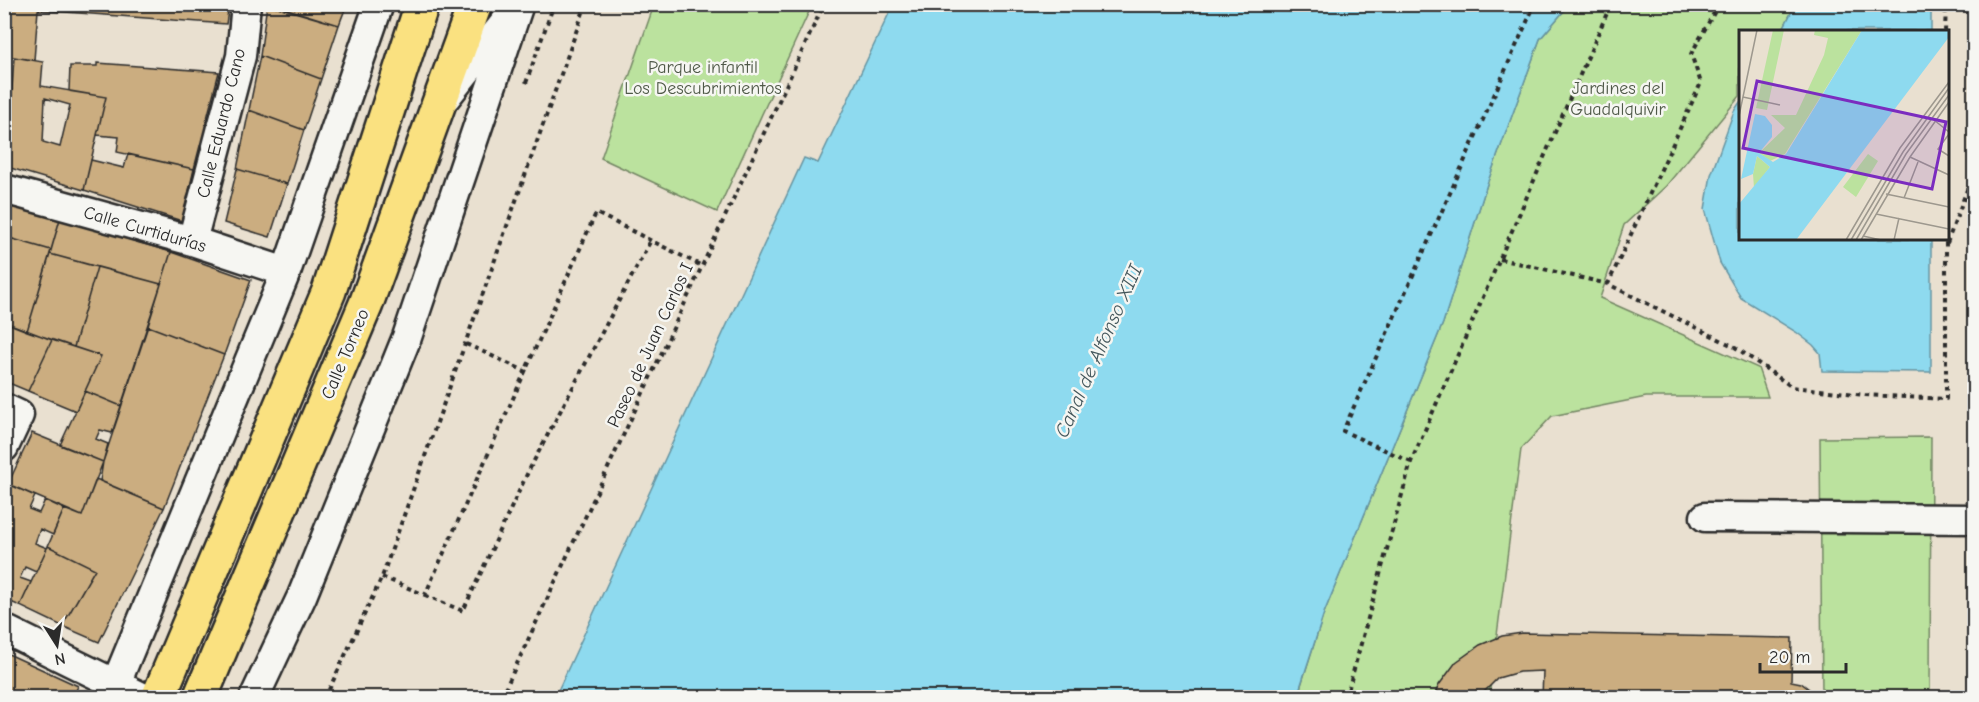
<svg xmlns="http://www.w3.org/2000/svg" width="1979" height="702" viewBox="0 0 1979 702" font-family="'Comic Neue',sans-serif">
  <rect width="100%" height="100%" fill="#e9e0d0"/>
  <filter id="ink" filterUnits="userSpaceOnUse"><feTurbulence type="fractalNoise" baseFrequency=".0167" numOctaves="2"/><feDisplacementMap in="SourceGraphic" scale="12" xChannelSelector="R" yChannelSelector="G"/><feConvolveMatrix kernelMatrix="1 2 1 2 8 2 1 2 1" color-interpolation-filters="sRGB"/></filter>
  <g filter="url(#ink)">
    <path fill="#bbe29e" stroke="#738664" stroke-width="1.5" d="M654,5H812L717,212L601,158Z
      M1569,5H1795L1782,31L1740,32V96L1666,186L1624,225L1600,298L1758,368L1768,397H1646L1552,416L1521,449L1489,697L1297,698L1324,613L1443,323L1487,184L1540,39Z
      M1931,437L1930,697H1822L1820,438Z"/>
    <path fill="#8edaef" stroke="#6694a1" stroke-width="1.5" d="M893,5H1569L1540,39L1487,184L1443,323L1324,613L1297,697H555L804,158L818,163Z
      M1795,5H1931V31H1782Z
      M1740,102V238L1931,239V372L1822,371L1820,353L1813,345L1796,332L1741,298L1720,263L1705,209L1711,175L1734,111Z"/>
    <path fill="#cbad80" stroke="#2b2b2b" stroke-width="1.5" fill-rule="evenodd" d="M4,4H40L39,10H38L34,60L4,56L7,20H4Z
      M40,4H229L226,24L39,10Z
      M267,4L339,25L321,79L260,56Z
      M271,4H347L339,25Z
      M260,56L321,79L304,130L249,110Z
      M14,57L43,62L41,86L106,97L84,190L7,167ZM45,98L70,105L60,147L43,142Z
      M97,63L219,72L194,169L117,152L119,137L97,135L106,97L69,91L70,66H97Z
      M4,98H11L7,167H4Z
      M249,110L304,130L287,184L237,169Z
      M128,154L194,169L182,221L84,190L91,160L124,168Z
      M237,169L287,184L270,237L224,223Z
      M4,202L60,219L51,250L9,238L4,252Z
      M60,219L171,252L161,284L50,254Z
      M9,238L51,250L27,331L4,322V252Z
      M171,252L251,280L224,355L148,326Z
      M50,254L97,267L74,347L27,331Z
      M97,267L161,284L121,406L85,391L101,356L74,347Z
      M5,322L52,340L28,391L4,381Z
      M148,326L224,355L164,508L100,481L103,462Z
      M52,340L101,356L76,411L28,391Z
      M85,391L121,406L112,433L100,430L96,439L108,444L103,462L60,445Z
      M32,433L103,462L82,516L8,484Z
      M96,479L164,508L99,642L62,626L95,569L48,546L64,509L82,516Z
      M8,484L35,496L29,509L39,513L45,500L64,509L53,535L40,529L35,543L47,548L36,572L25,567L20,578L31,582L20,606L4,599V492Z
      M48,546L95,569L62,626L20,606Z
      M1522,633L1792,638L1791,681L1801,683L1809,689L1815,698H1542L1543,671L1519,672L1498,678L1478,698H1433L1439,685L1456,662L1480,645L1502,636Z
      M4,652L78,686L73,698H4Z"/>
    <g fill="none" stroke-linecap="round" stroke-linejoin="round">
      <defs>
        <path id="minor" d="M446,97L507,20
          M4,189L192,241L286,272
          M192,241L241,56L246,4
          M4,408L19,415L4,447
          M1705,517L1974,519
          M4,629L144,698
          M110,698L286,272L379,4
          M254,698L302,596L407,337L519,4"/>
        <path id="major" d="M158,698L329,291L422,4
          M200,698L366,304L475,4"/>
      </defs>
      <use href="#minor" stroke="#2b2b2b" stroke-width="33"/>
      <use href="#major" stroke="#2b2b2b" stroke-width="38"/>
      <path stroke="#2b2b2b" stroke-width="4" stroke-dasharray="4.5 4.5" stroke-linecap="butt" d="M1719,4L1691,54L1701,83L1608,284L1735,347L1792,387L1865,395L1946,399V238
        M1945,32L1946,4
        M526,83L554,4
        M1947,243L1974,171
        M1500,259L1608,284
        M466,344L527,372
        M1411,462L1343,431L1535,4
        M382,577L425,595L596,213L702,266
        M425,595L463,611L528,472L651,240
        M325,698L382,577L586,4
        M501,698L824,4
        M1346,698L1411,462L1611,4"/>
      <use href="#minor" stroke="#f6f6f2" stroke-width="28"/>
      <use href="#major" stroke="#fae180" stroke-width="33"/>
    </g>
  </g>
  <g text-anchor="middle" stroke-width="5" stroke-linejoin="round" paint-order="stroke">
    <g font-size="18" fill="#4f5948" stroke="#f6f6f2">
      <text x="703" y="73">Parque infantil<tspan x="703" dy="21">Los Descubrimientos</tspan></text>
      <text x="1618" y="94">Jardines del<tspan x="1618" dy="21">Guadalquivir</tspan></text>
    </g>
    <g font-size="18" fill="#2b2b2b" stroke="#f6f6f2">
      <text transform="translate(221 123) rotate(-76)" y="6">Calle Eduardo Cano</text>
      <text transform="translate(145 229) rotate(16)" y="6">Calle Curtidurías</text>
      <text transform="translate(650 345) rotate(-65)" y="6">Paseo de Juan Carlos I</text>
      <text transform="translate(345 354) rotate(-67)" y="6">Calle Torneo</text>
    </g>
    <g font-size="20" font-style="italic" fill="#44575c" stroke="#f6f6f2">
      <text transform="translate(1098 351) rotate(-66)" y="7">Canal de Alfonso XIII</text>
    </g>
  </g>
  <g transform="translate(1739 30)">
    <rect width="210" height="210" fill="#e9e0d0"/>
    <path d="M34,0H45L28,80L17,78ZM76,0H123L46,124L31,131L20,123L46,98L32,85H57L85,25L89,8L75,5ZM129,124L139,131L117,167L104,157ZM18,126L31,137L15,158L14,144Z" fill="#bbe29e"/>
    <path d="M123,0H210V7L57,210H0V174L31,137L18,126L14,144L2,149L16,84L26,86L33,95V107L20,123L34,132L47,124Z" fill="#8edaef"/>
    <path fill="none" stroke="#9d988e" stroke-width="1.5" d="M4,67L41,75M0,86L18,0M195,90L210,102M210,104L199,119L210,126M171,127L210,145M147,164L210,177M165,168L179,132M137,184L210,199M124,206L142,210M107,210L161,118L210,52M112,210L164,122L210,58M117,210L167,124L210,65M122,210L171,127L210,72M155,210L160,188"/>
    <path fill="#7b2cbf" fill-opacity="0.15" stroke="#7b2cbf" stroke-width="3" d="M18,51L207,92L193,159L4,118Z"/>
    <rect width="210" height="210" fill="none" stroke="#2b2b2b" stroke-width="3"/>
  </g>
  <rect width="1979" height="702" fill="none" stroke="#f6f6f2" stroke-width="24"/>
  <rect x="12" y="12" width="1955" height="678" fill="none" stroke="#2b2b2b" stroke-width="2" filter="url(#ink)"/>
  <g transform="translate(57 645) rotate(168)" stroke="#f6f6f2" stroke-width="4.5" paint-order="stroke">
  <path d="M0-4.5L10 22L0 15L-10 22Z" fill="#2b2b2b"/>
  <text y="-9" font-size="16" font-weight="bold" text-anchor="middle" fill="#2b2b2b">N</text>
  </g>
  <path d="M1760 663v9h86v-9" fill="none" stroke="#2b2b2b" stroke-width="3"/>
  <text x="1769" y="663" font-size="18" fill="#2b2b2b" stroke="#f6f6f2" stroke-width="4.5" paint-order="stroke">20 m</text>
</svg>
